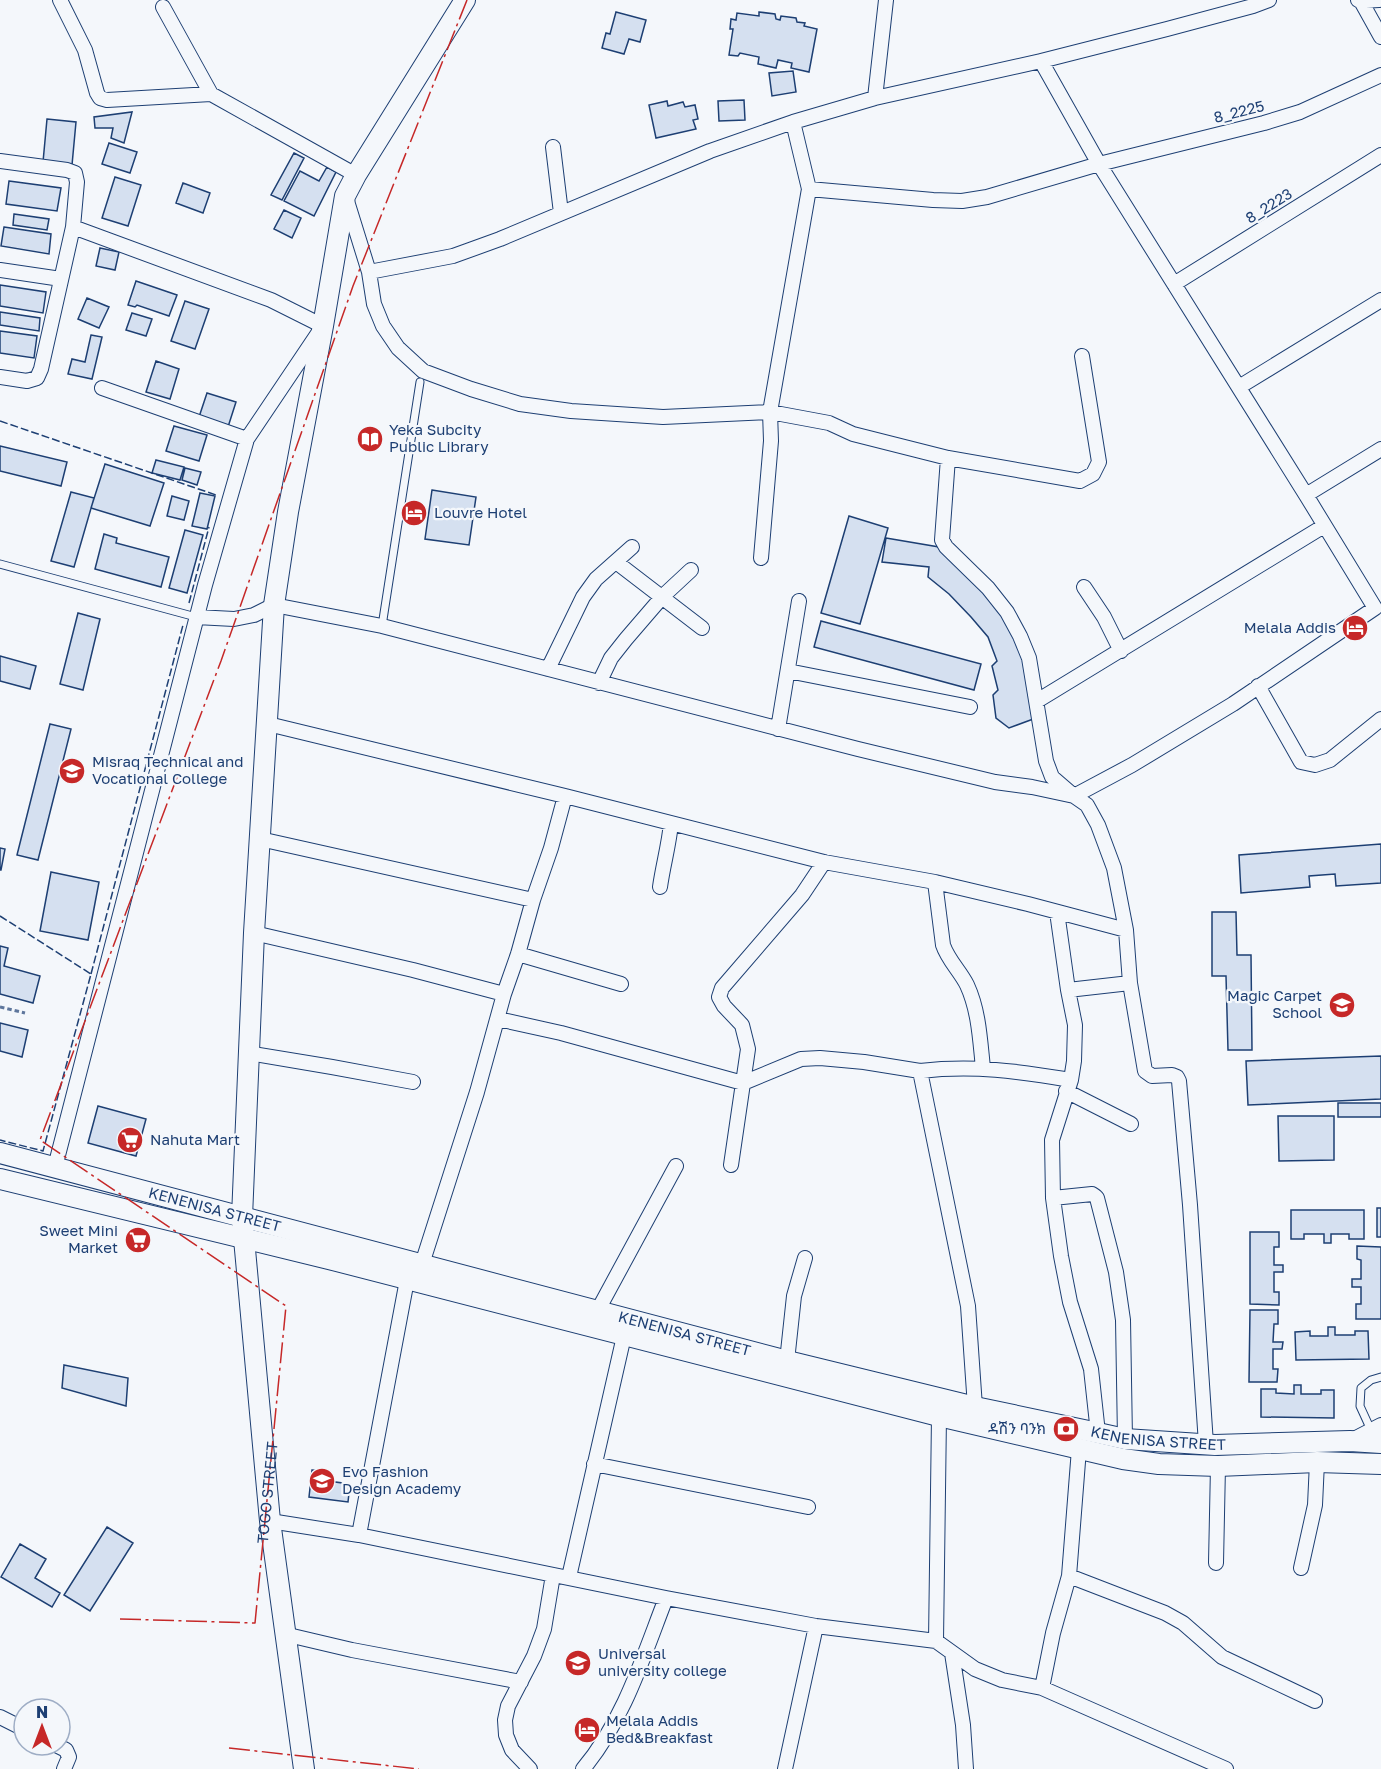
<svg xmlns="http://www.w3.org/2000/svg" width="1381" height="1769" viewBox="0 0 1381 1769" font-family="'Golos Text','Noto Sans Ethiopic',sans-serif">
  <rect width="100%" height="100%" fill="#f4f7fb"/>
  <path fill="#d5e0f0" stroke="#1d3f73" stroke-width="1.5" d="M616,12L646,20L640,42L629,39L624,54L602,48L606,33L610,34Z
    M759,12L775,14L776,19L780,20L781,16L796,18L797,22L805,23L804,26L817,29L809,72L791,68L792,63L778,60L776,68L758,64L759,57L740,53L738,56L729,55L733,29H730L731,19L736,20L737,13L759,16Z
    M793,71L796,92L772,96L769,73Z
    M744,100L745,120L719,121L718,101Z
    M667,101L668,106L683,102L685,107L695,105L698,119L693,120L696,129L656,138L649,105Z
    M132,112L124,143L111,138L113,128H95L94,117Z
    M47,119L76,122L72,165L43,162Z
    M109,143L137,152L130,173L102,164Z
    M294,153L304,158L282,200L271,195Z
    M327,167L336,172L314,216L284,201L300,171L319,181Z
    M115,177L141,185L128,226L102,218Z
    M9,181L61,188L57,211L6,204Z
    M183,183L210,193L203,213L176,203Z
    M284,210L301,218L292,238L274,229Z
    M14,214L49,219L47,230L13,225Z
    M4,227L51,234L49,254L1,246Z
    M100,248L119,252L115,270L96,266Z
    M136,281L177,295L169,316L137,305L135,307L128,305Z
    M0,285L46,292L43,313L0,306Z
    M87,298L109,307L99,328L78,319Z
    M185,301L209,309L195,349L171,341Z
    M0,312L40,318L39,331L0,325Z
    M132,313L152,319L146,336L126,330Z
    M0,331L37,336L34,358L0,353Z
    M91,335L102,337L92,379L68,374L72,359L85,362Z
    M156,361L179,369L170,399L146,392Z
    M207,393L236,402L227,430L198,420Z
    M174,426L207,435L199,461L166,451Z
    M0,446L67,462L61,486L0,471Z
    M156,460L184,467L180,480L152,473Z
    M105,464L164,483L150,526L91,508Z
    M185,468L201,472L197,485L182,480Z
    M432,490L476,497L469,545L425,539Z
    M71,492L94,498L74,567L51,561Z
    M200,493L215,496L207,529L192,526Z
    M172,496L189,501L184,520L167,516Z
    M849,516L888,528L860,624L821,613Z
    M185,530L203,535L187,593L169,588Z
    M104,534L117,538L116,543L169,557L161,587L95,569Z
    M886,538L939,547L989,597L1012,626L1021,649L1036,718L1009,728L996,718L993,695L998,690L992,666L997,661L988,637L971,617L949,594L928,577L929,567L882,562Z
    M78,613L100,619L83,690L60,684Z
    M821,621L981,664L974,690L814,647Z
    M0,656L36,666L30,689L0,681Z
    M50,724L71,729L38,860L17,855Z
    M1381,844V883L1336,886L1335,874L1309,876L1310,887L1241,893L1239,855Z
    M0,848L5,849L1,870H0Z
    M51,872L99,882L88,940L40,931Z
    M1212,912H1236L1237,955H1251L1252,1050H1228L1226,976H1212Z
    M0,946L8,948L4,966L40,976L33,1003L0,994Z
    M0,1023L28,1030L22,1057L0,1051Z
    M1381,1056V1099L1248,1105L1246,1061Z
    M1338,1103H1381V1117H1338Z
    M98,1106L146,1119L136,1156L88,1143Z
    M1278,1116H1334V1160L1279,1161Z
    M1377,1208H1381V1237H1377Z
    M1291,1210H1364V1239H1349V1234H1331V1243H1324V1234H1304V1239H1291Z
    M1250,1232H1279V1247H1274V1265H1283V1272H1274V1292H1279V1305L1250,1304Z
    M1357,1246L1381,1247V1319H1356V1304H1361V1287H1352V1279H1361V1260L1357,1259Z
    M1250,1310H1278V1324H1274L1273,1342H1283L1282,1349H1273V1369H1278L1277,1382H1249Z
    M1328,1327H1335V1335H1355V1331H1368L1369,1359L1296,1360L1295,1332L1310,1331V1336H1328Z
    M64,1365L128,1378L126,1406L62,1388Z
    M1294,1385H1301V1394H1321V1390H1334V1418L1261,1417V1389H1276V1393L1294,1394Z
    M312,1470L330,1472L328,1481L350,1484L348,1502L309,1497Z
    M107,1527L133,1543L90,1611L64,1595Z
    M20,1544L46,1559L35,1578L60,1593L52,1607L1,1577Z"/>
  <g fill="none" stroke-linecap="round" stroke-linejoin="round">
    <defs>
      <path id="lane" d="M0,564L196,617
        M382,626L420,382
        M1371,1430L1360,1406L1361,1388L1371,1380L1381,1377"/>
      <path id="street" d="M60,0L85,50L97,93L100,98L107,100L211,94L356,175
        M1358,0L1361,1L1379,0
        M1361,1L1381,37
        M163,7L211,94
        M875,98L886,0
        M793,122L809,189L933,200L962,201L987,197L1099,164L1264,123L1300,112L1381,75
        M553,147L561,213
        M0,161L67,170L75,173L77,182L73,227L271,300L323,326L247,439L205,585L55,1167
        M347,201L369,272L453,256L500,239L710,151L793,122L875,98L1041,61L1167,29L1253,6L1269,0
        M0,270L61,279
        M369,272L374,304L383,326L398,348L423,371L471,389L520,404L571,411L663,417L770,412L829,423L853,434L948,458L1080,481L1093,474L1099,462L1082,356
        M1174,284L1381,155
        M0,377L27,381L37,378L41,369L73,227
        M1239,387L1381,300
        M102,388L247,439
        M948,458L942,540L946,547L988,588L1007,612L1020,636L1029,658L1046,761L1052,777L1074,796L1132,765L1233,704L1375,608L1306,495L1099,164L1041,61
        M1306,495L1381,449
        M761,558L771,441L770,412L809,189
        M616,562L702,628
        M1084,587L1104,617L1121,651
        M196,617L234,619L254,615L274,605L382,626L858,749L995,782L1032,787L1074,796L1087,805L1098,825L1114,868L1126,930L1028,904L935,882L824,862L565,796L268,724
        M548,669L583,597L596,579L632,547
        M788,671L970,707
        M599,683L611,658L626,639L663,596L691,570
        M1258,686L1301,762L1315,765L1330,760L1381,719
        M1037,701L1324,526
        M778,729L799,601
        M260,839L533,900
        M935,882L943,945C948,960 960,971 967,985C979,1011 980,1040 983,1068
        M660,887C663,865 669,845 671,823
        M1057,912L1068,990L1130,983
        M1126,930L1130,983L1145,1071L1152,1076L1172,1075L1177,1077L1179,1081L1190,1205L1206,1444
        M254,933L413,970L504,994
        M518,954L621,984
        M1068,990L1075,1025L1074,1061L1071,1080L1052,1140L1053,1198L1061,1256L1070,1302L1091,1369L1098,1433
        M498,1019L561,1033L743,1083L801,1059L820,1058L864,1062L920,1071L968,1306L975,1407
        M248,1053L332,1067L413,1082
        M920,1071C974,1065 1017,1071 1071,1080
        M1066,1091L1131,1124
        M731,1165L748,1049L742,1025L724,1006L719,997L722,988L802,895L824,862
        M1053,1198L1092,1194L1095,1196L1097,1198L1116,1272L1123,1320L1125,1439
        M422,1264L477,1092L504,994L518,954L533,900L551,848L565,796
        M598,1310L676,1166
        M787,1361L794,1296L805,1258
        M1352,1440L1381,1425
        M594,1464L808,1507
        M270,1521L359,1535L666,1598L816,1626L936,1641L975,1669L1002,1680L1042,1688L1226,1769
        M359,1535L407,1280
        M1216,1563L1218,1466
        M1301,1568L1315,1505L1317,1462
        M1069,1576L1165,1613L1183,1623L1222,1657L1315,1701
        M569,1577L624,1336
        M284,1634L352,1650L521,1682
        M936,1641L939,1416
        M952,1653L963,1725L966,1769
        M1042,1688L1053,1633L1069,1576L1079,1449
        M0,1717L24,1729
        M56,1745L66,1750L69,1757L64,1769
        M530,1769L512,1750L506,1735L505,1720L508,1706L534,1656L544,1629L553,1575
        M583,1769C624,1720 643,1657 666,1598
        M785,1769L816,1626"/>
      <g id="secondary">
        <path id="s1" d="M0,1153L787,1361L975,1407L1098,1433L1125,1439L1215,1445L1350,1441L1381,1443"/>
        <path d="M0,1179L329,1259L939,1416L1123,1459L1159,1464L1218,1466L1317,1462L1381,1464"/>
        <path d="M304,1769L270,1521L242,1217L254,933L274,605L288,512L323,326L345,196L356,175L465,0"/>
      </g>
    </defs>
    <use href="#lane" stroke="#1d3f73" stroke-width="9"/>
    <use href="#street" stroke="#1d3f73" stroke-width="16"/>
    <use href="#secondary" stroke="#1d3f73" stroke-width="22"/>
    <path stroke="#5e769c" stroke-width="3" stroke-dasharray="4.5 3" stroke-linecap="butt" d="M0,1007L25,1013"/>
    <use href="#lane" stroke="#f4f7fb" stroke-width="7"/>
    <use href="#street" stroke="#f4f7fb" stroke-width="14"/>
    <use href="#secondary" stroke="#f4f7fb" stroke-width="20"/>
    <path stroke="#1d3f73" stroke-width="1.5" stroke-dasharray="8 3" stroke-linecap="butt" d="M0,421L216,495
      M189,603L209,527
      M0,916L91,974L43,1151L0,1140
      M91,974L183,625"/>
    <g stroke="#c62828" stroke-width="1.5" stroke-dasharray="21 4.5 3 4.5" stroke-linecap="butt">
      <path id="s2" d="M120,1619L255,1623L286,1306L40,1140L221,661L353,286L467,0"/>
      <path d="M229,1748L419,1769"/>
    </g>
  </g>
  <defs>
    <symbol id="library-disc" viewBox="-11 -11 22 22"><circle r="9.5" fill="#c62828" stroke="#f4f7fb"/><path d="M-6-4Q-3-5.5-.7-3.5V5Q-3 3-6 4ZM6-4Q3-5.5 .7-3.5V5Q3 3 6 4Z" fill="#fff"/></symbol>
    <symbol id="hotel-disc" viewBox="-11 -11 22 22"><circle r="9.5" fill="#c62828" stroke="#f4f7fb"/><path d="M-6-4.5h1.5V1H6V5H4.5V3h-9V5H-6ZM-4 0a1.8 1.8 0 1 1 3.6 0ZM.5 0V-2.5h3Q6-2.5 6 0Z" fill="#fff"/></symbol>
    <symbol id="university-disc" viewBox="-11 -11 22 22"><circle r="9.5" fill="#c62828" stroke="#f4f7fb"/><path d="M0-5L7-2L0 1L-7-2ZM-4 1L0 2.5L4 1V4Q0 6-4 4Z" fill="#fff"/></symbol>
    <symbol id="school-disc" viewBox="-11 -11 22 22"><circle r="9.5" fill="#c62828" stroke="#f4f7fb"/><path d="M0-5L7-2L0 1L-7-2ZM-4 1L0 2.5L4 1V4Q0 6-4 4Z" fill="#fff"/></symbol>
    <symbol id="supermarket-disc" viewBox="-11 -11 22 22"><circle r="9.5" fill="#c62828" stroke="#f4f7fb"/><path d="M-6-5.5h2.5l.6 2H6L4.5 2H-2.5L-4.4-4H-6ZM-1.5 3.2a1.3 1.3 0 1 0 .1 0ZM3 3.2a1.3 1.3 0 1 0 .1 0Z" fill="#fff"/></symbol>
    <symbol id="bank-disc" viewBox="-11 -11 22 22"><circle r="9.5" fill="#c62828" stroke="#f4f7fb"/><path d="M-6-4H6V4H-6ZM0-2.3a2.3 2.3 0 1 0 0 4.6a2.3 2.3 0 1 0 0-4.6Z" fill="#fff"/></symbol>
  </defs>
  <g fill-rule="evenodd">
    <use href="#library-disc" x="355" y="424" width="30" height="30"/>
    <use href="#hotel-disc" x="399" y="498" width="30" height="30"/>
    <use href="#hotel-disc" x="1340" y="613" width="30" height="30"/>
    <use href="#university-disc" x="57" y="756" width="30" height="30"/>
    <use href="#school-disc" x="1327" y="990" width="30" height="30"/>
    <use href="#supermarket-disc" x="115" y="1125" width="30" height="30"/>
    <use href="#supermarket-disc" x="123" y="1225" width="30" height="30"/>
    <use href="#bank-disc" x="1051" y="1414" width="30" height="30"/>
    <use href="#school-disc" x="307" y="1466" width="30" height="30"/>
    <use href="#school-disc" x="563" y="1648" width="30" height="30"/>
    <use href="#hotel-disc" x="572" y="1715" width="30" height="30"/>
  </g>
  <g text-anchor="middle" stroke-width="4.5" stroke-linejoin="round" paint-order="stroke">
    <g font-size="15" fill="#1d3f73" stroke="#f4f7fb">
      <text transform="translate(1239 112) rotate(-14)" y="5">8_2225</text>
      <text transform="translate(1269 206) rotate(-32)" y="5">8_2223</text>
      <text dy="5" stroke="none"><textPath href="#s1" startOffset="222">KENENISA STREET</textPath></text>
      <text dy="5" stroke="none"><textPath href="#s1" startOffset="708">KENENISA STREET</textPath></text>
      <text dy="5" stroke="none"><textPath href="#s1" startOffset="1194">KENENISA STREET</textPath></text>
      <text dy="5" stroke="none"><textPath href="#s2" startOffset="266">TOGO STREET</textPath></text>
    </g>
    <g font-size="15" fill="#1d3f73" stroke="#f4f7fb" text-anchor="start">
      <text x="389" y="435">Yeka Subcity<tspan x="389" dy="17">Public Library</tspan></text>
      <text x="434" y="518">Louvre Hotel</text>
      <text x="1336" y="633" text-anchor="end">Melala Addis</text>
      <text x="92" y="767">Misraq Technical and<tspan x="92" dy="17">Vocational College</tspan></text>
      <text x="1322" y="1001" text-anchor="end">Magic Carpet<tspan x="1322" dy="17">School</tspan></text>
      <text x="150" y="1145">Nahuta Mart</text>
      <text x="118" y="1236" text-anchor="end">Sweet Mini<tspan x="118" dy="17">Market</tspan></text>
      <text x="1046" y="1434" text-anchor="end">ዳሽን ባንክ</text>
      <text x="342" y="1477">Evo Fashion<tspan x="342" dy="17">Design Academy</tspan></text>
      <text x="598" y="1659">Universal<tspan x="598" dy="17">university college</tspan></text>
      <text x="606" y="1726">Melala Addis<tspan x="606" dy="17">Bed&amp;Breakfast</tspan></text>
    </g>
  </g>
  <g transform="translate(42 1727)"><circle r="28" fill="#f4f7fb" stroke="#9eadc5" stroke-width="1.5"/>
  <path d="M0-4.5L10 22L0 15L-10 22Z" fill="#c62828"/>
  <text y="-9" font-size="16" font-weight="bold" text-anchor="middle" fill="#1d3f73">N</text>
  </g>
</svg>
